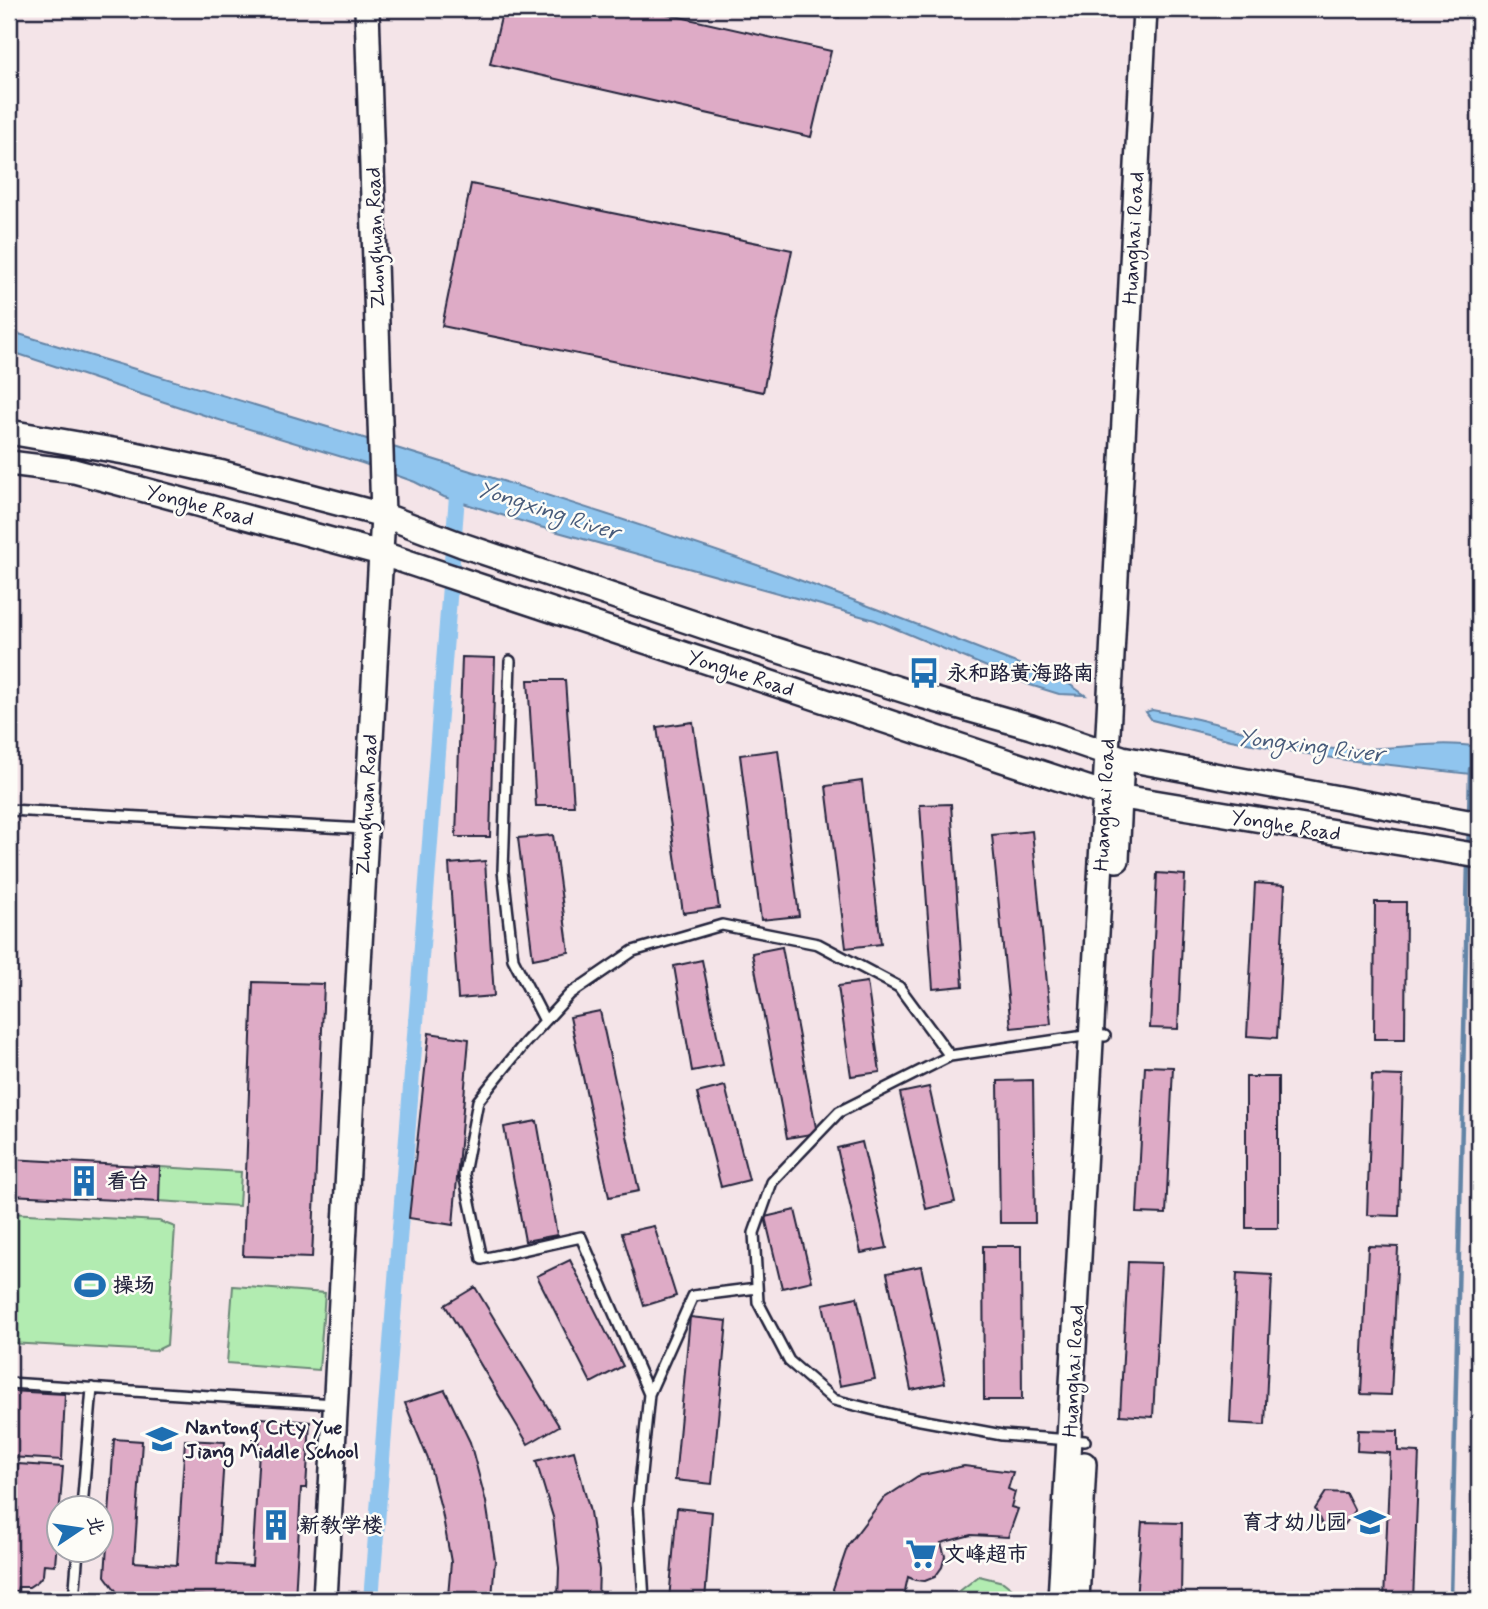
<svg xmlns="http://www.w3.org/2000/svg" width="1488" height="1609" viewBox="0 0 1488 1609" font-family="Mynerve,'LXGW WenKai TC',sans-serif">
  <rect width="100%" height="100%" fill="#f4e4e8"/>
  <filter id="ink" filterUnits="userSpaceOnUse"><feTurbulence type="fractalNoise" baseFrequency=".0143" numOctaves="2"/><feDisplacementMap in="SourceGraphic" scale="14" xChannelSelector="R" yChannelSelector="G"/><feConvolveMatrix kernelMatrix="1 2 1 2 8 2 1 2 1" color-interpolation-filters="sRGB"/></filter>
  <g filter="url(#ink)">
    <path fill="#b2ecb1" stroke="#6a8776" stroke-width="2" d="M160,1167L241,1172L239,1206L158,1201Z
      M9,1213L159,1221L175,1227L167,1345L155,1351L9,1343Z
      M233,1286L325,1293L319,1370L227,1363Z
      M979,1576L1003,1582L1012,1589L1011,1600H948Z"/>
    <path fill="#90c5ee" stroke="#6484a6" stroke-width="2" d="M9,331C259,407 510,479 757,565C861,601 962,643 1066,682L1085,695L1059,694L1030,685L875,620L540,527L444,497L415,482L362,463L216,419L9,351Z
      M1152,710C1181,715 1208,721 1236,729C1269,738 1301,747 1335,749C1383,752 1432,739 1479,747V775L1346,760L1289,751L1231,740L1152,720L1146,712Z"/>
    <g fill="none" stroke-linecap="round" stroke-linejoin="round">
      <path stroke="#6484a6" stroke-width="4.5" d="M1469,817L1470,769
        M1468,848L1469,829
        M1451,1600L1468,860"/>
      <path stroke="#90c5ee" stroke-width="16" d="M371,1600L458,483"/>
    </g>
    <path fill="#deabc6" stroke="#22223b" stroke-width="2" d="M503,9H644L831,51L811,137L490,64Z
      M802,9H841L839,17Z
      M471,184L792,250L763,392L442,326Z
      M462,657L495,658L490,837H456Z
      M528,680H565L574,806H536Z
      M693,722L719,908L683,913L657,727Z
      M778,750L799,916L761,920L740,755Z
      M862,781L881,944L846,948L826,786Z
      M951,804L963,986L933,989L920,805Z
      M1032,831L1051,1024L1011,1028L992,835Z
      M553,835L569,952L533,959L518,838Z
      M485,861L494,996L458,999L449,864Z
      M1157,873L1185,875L1178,1029L1150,1028Z
      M1255,883L1285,885L1277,1038L1247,1036Z
      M1375,902H1406L1405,1039H1374Z
      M782,947L817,1133L787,1138L752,953Z
      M702,960L723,1065L692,1071L674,966Z
      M253,982L324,984L312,1258L243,1256Z
      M867,982L880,1072L851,1076L838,986Z
      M600,1011L639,1191L609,1197L570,1017Z
      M429,1033L469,1039L453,1225L409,1218Z
      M1145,1066L1173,1067L1166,1214L1137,1213Z
      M1372,1075L1403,1076L1399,1216L1367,1215Z
      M1246,1077H1278V1228H1246Z
      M1033,1080L1035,1223H1000L998,1081Z
      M725,1086L749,1180L721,1187L697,1093Z
      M929,1087L955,1202L926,1209L900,1093Z
      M537,1121L557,1235L525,1241L504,1127Z
      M862,1142L887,1248L861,1253L837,1148Z
      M9,1159L160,1167L159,1202L9,1195Z
      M795,1210L812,1281L782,1288L765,1217Z
      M654,1226L676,1296L644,1306L622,1233Z
      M983,1246H1021L1022,1400H984Z
      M1368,1246L1398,1247L1391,1395L1361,1394Z
      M570,1260L623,1366L591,1383L537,1276Z
      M1128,1262L1161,1263L1153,1417L1120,1415Z
      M921,1266L945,1383L911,1390L887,1273Z
      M1237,1273L1272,1275L1265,1425L1230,1423Z
      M475,1287L559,1426L528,1444L445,1305Z
      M857,1297L875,1379L840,1386L823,1304Z
      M690,1317L727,1321L712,1484L675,1480Z
      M445,1390L470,1442L486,1502L495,1560L492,1598L542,1600H394V1592L448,1596L451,1562L442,1512L428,1459L405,1403Z
      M9,1391L65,1394L62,1460L9,1457Z
      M9,1391L65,1394L62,1460L9,1457Z
      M261,1418L310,1422L306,1488H301L295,1600L117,1592L105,1576L114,1439L142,1441L134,1562L177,1565L185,1440L225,1442L217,1564L252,1566Z
      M1358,1430L1398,1431V1451L1419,1452L1413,1600H1384L1390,1453L1357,1451Z
      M574,1451L590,1512L599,1570L598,1600H558L559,1568L553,1517L536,1461Z
      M18,1464L63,1467L55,1565L44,1564L43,1575L38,1581L29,1587H18L17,1591H9V1550Z
      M964,1466L1013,1472L1008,1489L1015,1492L1011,1507L1018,1509L1008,1537L971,1535L941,1543L945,1556L942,1567L935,1577L925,1581L915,1580L908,1577L903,1600H836L833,1589L848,1545L883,1499L918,1476Z
      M1326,1492L1346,1493L1355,1511L1342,1528L1323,1527L1315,1509Z
      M677,1508L712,1512L705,1600H669Z
      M1142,1522L1182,1523L1181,1600H1136Z"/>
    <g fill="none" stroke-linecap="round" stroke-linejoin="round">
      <defs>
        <path id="lane" d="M510,661L503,871L513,959L545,1021
          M9,810L365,829
          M9,1383L335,1404
          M649,1394L693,1296L757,1288
          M1085,1441L1002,1435L899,1416L834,1400L789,1361L758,1302L754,1233L772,1182L839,1112L950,1056L1091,1035L1105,1036
          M82,1508L92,1388
          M74,1600L78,1550
          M644,1600L638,1504L649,1394L581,1237L482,1259L464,1174L478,1101L524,1044L570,994L633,951L722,925L818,944L899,987L950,1056"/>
        <path id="secondary" d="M9,432L130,453L223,473L383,515L462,545L729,635L918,695L1031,727L1122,758L1479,824
          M9,463L74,471L380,553L1105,794L1479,856
          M1117,860L1122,758
          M325,1600L383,515L367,9
          M1060,1600L1107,753L1145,9
          M1077,1600L1084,1464"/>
      </defs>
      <use href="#lane" stroke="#22223b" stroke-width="14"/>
      <use href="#secondary" stroke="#22223b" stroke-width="28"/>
      <use href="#lane" stroke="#fdfcf7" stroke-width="9"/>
      <use href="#secondary" stroke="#fdfcf7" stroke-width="23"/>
    </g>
  </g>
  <defs>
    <symbol id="bus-bare" viewBox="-9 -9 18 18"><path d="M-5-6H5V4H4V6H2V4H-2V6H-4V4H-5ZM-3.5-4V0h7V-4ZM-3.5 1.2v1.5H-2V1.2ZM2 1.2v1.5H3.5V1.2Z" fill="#1f6fb2" stroke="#fdfcf7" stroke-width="2.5" paint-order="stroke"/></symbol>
    <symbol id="building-bare" viewBox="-9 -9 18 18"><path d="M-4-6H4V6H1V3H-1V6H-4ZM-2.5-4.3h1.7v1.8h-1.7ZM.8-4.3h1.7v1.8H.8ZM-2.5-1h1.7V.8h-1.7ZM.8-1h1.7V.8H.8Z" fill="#1f6fb2" stroke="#fdfcf7" stroke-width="2.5" paint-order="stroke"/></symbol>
    <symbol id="stadium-bare" viewBox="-9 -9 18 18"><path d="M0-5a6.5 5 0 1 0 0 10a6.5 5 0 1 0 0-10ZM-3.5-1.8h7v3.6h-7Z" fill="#1f6fb2" stroke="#fdfcf7" stroke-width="2.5" paint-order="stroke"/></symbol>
    <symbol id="school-bare" viewBox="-9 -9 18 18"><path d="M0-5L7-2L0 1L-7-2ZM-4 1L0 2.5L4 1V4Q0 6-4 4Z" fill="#1f6fb2" stroke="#fdfcf7" stroke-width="2.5" paint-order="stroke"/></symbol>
    <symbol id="supermarket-bare" viewBox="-9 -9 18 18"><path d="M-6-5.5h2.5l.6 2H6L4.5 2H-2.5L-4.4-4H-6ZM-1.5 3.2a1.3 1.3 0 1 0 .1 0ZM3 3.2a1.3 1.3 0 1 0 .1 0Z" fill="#1f6fb2" stroke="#fdfcf7" stroke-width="2.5" paint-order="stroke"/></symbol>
  </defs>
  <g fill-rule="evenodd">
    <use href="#bus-bare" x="902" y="651" width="44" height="44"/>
    <use href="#building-bare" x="62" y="1159" width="44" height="44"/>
    <use href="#stadium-bare" x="68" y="1263" width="44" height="44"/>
    <use href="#school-bare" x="140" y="1417" width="44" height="44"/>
    <use href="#school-bare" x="1348" y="1500" width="44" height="44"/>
    <use href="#building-bare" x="254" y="1503" width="44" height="44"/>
    <use href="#supermarket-bare" x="899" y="1532" width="44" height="44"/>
  </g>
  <g text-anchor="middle" stroke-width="5" stroke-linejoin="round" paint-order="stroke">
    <g font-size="21" fill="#22223b" stroke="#fdfcf7">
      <text transform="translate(375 238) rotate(-92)" y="7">Zhonghuan Road</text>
      <text transform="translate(1133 238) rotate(-87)" y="7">Huanghai Road</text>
      <text transform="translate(200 505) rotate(15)" y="7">Yonghe Road</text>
      <text transform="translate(741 673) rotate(18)" y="7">Yonghe Road</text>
      <text transform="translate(366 805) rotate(-87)" y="7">Zhonghuan Road</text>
      <text transform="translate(1104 805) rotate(-87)" y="7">Huanghai Road</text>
      <text transform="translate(1286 825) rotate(9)" y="7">Yonghe Road</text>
      <text transform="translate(1073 1371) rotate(-87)" y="7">Huanghai Road</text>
    </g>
    <g font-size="21" font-weight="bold" fill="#22223b" stroke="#fdfcf7" text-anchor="start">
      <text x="947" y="680">永和路黄海路南</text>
      <text x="107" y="1188">看台</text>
      <text x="113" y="1292">操场</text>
      <text x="185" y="1434">Nantong City Yue<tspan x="185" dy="24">Jiang Middle School</tspan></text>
      <text x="1347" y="1529" text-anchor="end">育才幼儿园</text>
      <text x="299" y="1532">新教学楼</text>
      <text x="944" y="1561">文峰超市</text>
    </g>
    <g font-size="23" font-style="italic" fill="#485b7a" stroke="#fdfcf7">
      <text transform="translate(549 510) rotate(18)" y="8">Yongxing River</text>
      <text transform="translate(1311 745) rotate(7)" y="8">Yongxing River</text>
    </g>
  </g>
  <rect width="1488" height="1609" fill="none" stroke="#fdfcf7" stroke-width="35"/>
  <rect x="18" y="18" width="1453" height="1574" fill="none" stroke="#22223b" stroke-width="2.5" filter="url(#ink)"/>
  <g transform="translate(80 1529) rotate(77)"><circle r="33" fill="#fdfcf7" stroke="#a5a5ac" stroke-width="2"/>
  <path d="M0-5L12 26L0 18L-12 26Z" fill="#1f6fb2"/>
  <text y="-10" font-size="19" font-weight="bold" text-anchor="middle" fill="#22223b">北</text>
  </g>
</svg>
